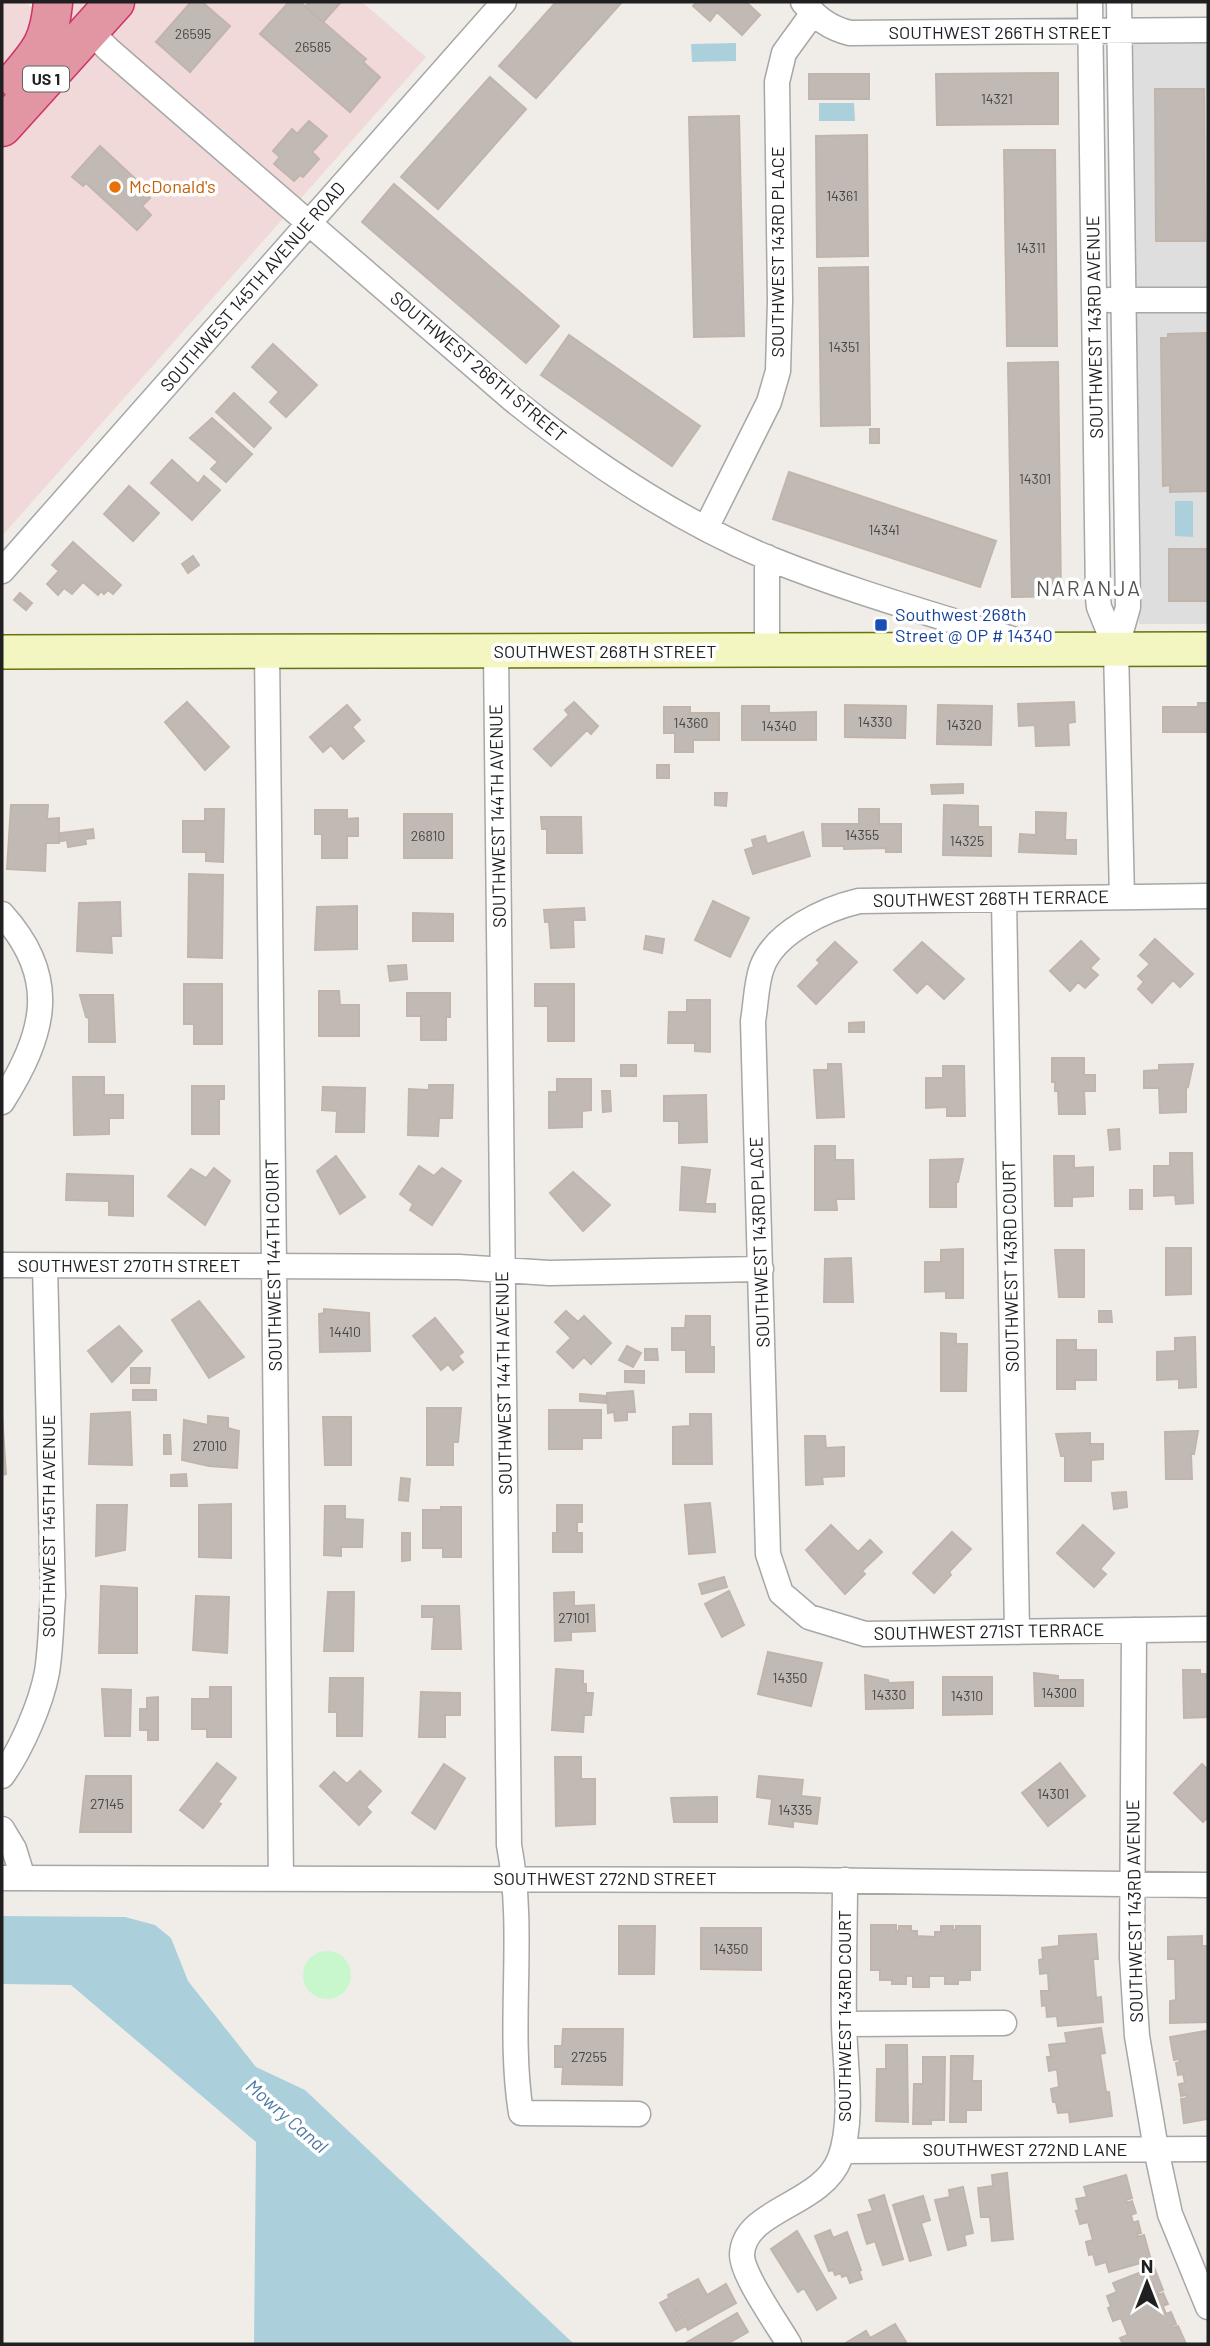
<svg xmlns="http://www.w3.org/2000/svg" width="1210" height="2346" viewBox="0 0 1210 2346" font-family="Barlow,sans-serif">
  <rect width="100%" height="100%" fill="#f0ede8"/>
  <path fill="#dedede" d="M1132,42H1208V624H1139Z"/>
  <path fill="#f0d9d8" d="M2,2H24L31,7L36,2H362L426,57L2,536Z"/>
  <path fill="#c8f7cc" d="M303 1975a24 24 0 1 1 48 0a24 24 0 1 1-48 0Z"/>
  <path fill="#abd0db" d="M736,43V61L692,62L691,44Z
    M819,103H854L855,121H819Z
    M1175,501H1193V537L1175,536Z
    M2,1916L125,1917L155,1925L171,1938L188,1981L256,2067L305,2090L574,2344H254L256,2142L71,1985L2,1984Z"/>
  <path fill="#c1bab4" stroke="#c1b5ab" stroke-width="2" d="M191,2H202L230,26L190,72L156,42Z
    M289,2H300L366,59L363,62L380,77L350,112L260,34Z
    M310,2H341L323,22L305,7Z
    M556,2H622L536,98L499,66Z
    M697,2H746L760,15L742,35L717,12L710,21L693,6Z
    M1058,73V124L937,125L936,74Z
    M809,74H869V99H809Z
    M490,77L526,109L438,209L401,177Z
    M1155,89H1204L1205,241H1156Z
    M739,116L744,336L694,337L689,117Z
    M309,121L327,136L312,152L319,159L303,177L300,175L294,181L274,164L280,157L273,151L292,129L297,134Z
    M867,135L868,256L817,257L816,136Z
    M100,146L142,185L139,188L150,198L142,206L151,215L137,230L86,183L83,186L72,177Z
    M1004,150H1055L1057,346H1007Z
    M394,184L559,326L526,363L362,222Z
    M868,267L870,425L821,426L819,268Z
    M1206,333L1208,337V491L1170,492V485L1163,486L1161,338H1168V334Z
    M569,335L700,426L672,466L541,375Z
    M273,344L317,385L286,417L270,402L279,392L252,367Z
    M1058,362L1061,596L1012,597L1008,363Z
    M234,393L271,428L254,447L216,412Z
    M212,418L252,454L226,482L211,469L218,462L190,438Z
    M870,429H879V443H870Z
    M172,460L198,484L204,476L220,490L192,520L151,483Z
    M789,472L996,541L980,587L773,519Z
    M129,486L159,513L133,541L104,514Z
    M73,542L121,585L113,594L108,590L104,594L101,591L98,595L83,582L72,594L64,588L58,595L47,584L59,571L52,565Z
    M1169,549H1208V601H1169Z
    M193,556L199,565L188,573L182,564Z
    M20,593L32,603L26,610L14,600Z
    M187,702L229,747L205,770L165,722Z
    M574,702L598,726L591,734L587,730L551,766L534,749L569,715L565,710Z
    M1074,702L1075,722L1068,723L1069,745L1036,746L1035,725L1019,726L1018,704Z
    M1198,703H1208V732H1163V707H1198Z
    M347,705L360,720L352,727L364,741L343,759L331,745L323,752L310,737Z
    M845,705L906,706L905,738L845,737Z
    M938,705L992,706L991,745L937,744Z
    M742,706H769V713L816,712V740H742Z
    M664,707H690V713H719V740H693V752H675V733H664Z
    M657,765H669V778H657Z
    M963,784V793L932,794L931,785Z
    M715,793H727L726,806L715,805Z
    M11,805H48L47,819L59,818V843H46L45,871L7,869Z
    M944,805L978,806V827H991V856L943,855Z
    M205,809H224L223,862L206,861V852H183V821H205Z
    M859,809H879V824H901V852H886V848L844,849V846H823L822,824H859Z
    M315,810H347V819L358,818V836H347V858H322V834H315Z
    M1036,812L1066,813L1065,840H1076V854L1019,852L1020,834L1036,835Z
    M404,814H452V858H404Z
    M541,817H581L582,853H547V829H542Z
    M93,829L94,838L85,839L86,844L68,847L67,840L61,841L60,833Z
    M803,832L810,856L753,874L745,850L754,847L752,840L765,836L767,844Z
    M189,874L223,875L222,958L188,957Z
    M713,901L749,918L730,957L695,940Z
    M120,902L121,936H111L112,953L77,951L79,903Z
    M357,906V949L315,950L317,907Z
    M584,908L585,920H573L574,947L551,948L549,922H545L544,910Z
    M413,913L453,914V941H413Z
    M646,936L664,939L662,953L644,949Z
    M1155,939L1193,974L1180,987L1173,980L1152,1003L1138,989L1144,982L1138,976L1150,964L1140,955Z
    M1081,941L1099,959L1090,968L1098,975L1085,988L1078,982L1070,991L1050,971Z
    M835,942L857,962L816,1004L798,986L820,963L817,960Z
    M922,942L964,979L944,999L927,983L917,993L894,970Z
    M406,965L407,979L390,981L388,966Z
    M184,984H222V1044H194V1024H184Z
    M535,984H574V1041H548V1006H535Z
    M319,991H339L340,1005H359V1036H319Z
    M407,993H450V1017H446V1040H421V1016H407Z
    M80,995H113L115,1042H89V1018L86,1017Z
    M687,1000H710V1052L695,1051V1043H668L669,1012H687Z
    M864,1022V1032H849V1023Z
    M1052,1058H1084V1075H1095V1091H1084L1085,1114H1059L1058,1091H1055V1082H1052Z
    M828,1064H841L844,1117L817,1118L814,1070H828Z
    M1193,1064L1188,1087L1186,1088V1112L1160,1113L1159,1088H1144V1071L1159,1070V1065Z
    M621,1065H636V1076H621Z
    M943,1066H964L965,1116H947V1107L926,1108V1078H943Z
    M73,1077H104V1095H123V1118H109V1134L74,1135Z
    M557,1079H591V1110L582,1111V1127L549,1128V1092H557Z
    M429,1085H453L452,1118H439L438,1136L408,1135L409,1089L429,1090Z
    M192,1086H224V1099H219V1134H192Z
    M323,1087L365,1088L364,1132H336L337,1111L322,1110Z
    M602,1091H610L611,1111L603,1112Z
    M706,1095L707,1142L679,1143V1121H664V1096Z
    M1119,1129L1120,1149L1110,1150L1108,1130Z
    M815,1146H835V1160H853L854,1199H836L837,1210H815Z
    M1170,1153H1192L1193,1203L1176,1204L1175,1195L1154,1196V1166H1170Z
    M336,1156L365,1197L340,1214L317,1171Z
    M1054,1156H1074V1168L1093,1167V1196L1072,1197V1206H1055Z
    M963,1159L958,1182H956V1207H930V1160Z
    M419,1166L434,1176L442,1168L461,1181L432,1225L410,1210L413,1204L400,1194Z
    M682,1167L710,1170L705,1204H715V1212L680,1210Z
    M214,1168L230,1181L205,1225L168,1196L191,1169L206,1178Z
    M573,1172L610,1205L583,1231L550,1193Z
    M67,1174L133,1176V1216L109,1215V1201L66,1200Z
    M1130,1190H1142V1209H1130Z
    M1166,1248H1191V1294L1166,1295Z
    M963,1249V1298H946V1291L925,1292V1262H941V1250Z
    M1055,1250H1084V1297H1059Z
    M851,1258L853,1302H824L825,1259Z
    M199,1301L244,1357L209,1378L172,1320Z
    M324,1309L369,1313L370,1351L320,1352L319,1314L324,1313Z
    M566,1311L578,1322L584,1316L611,1343L591,1364L584,1357L573,1368L557,1352L571,1338L555,1322Z
    M1099,1311H1111L1112,1322H1099Z
    M686,1316H710V1347H714V1372H686V1350H672V1328H685Z
    M435,1318L463,1352L458,1356L463,1362L453,1370L448,1364L441,1370L413,1336Z
    M119,1326L142,1351L112,1382L88,1351Z
    M941,1333L956,1334V1344H967L966,1391H941Z
    M1195,1337L1196,1387L1179,1388V1379L1157,1380V1352L1175,1351V1338Z
    M1057,1340H1076V1350H1096V1380H1075V1389H1057Z
    M627,1346L641,1353L633,1367L619,1360Z
    M645,1349H657L658,1360H645Z
    M131,1368H150L149,1383H131Z
    M625,1371H644V1383L625,1382Z
    M133,1390H156V1400H133Z
    M633,1391L635,1412H627V1420L615,1421L614,1412L608,1413L607,1393Z
    M580,1394L606,1396V1403L580,1401Z
    M427,1408H461L458,1442H453V1465H427Z
    M549,1410H601V1438H582V1449H549Z
    M130,1412L132,1465L89,1464L91,1414Z
    M2,1414L6,1474L2,1475Z
    M690,1414H711L712,1464H673V1427L690,1426Z
    M208,1416L228,1418V1428L239,1431L237,1468L209,1466L182,1460L184,1420L208,1425Z
    M323,1417H351V1465H325Z
    M1198,1431L1194,1454H1191L1192,1479H1166L1165,1432Z
    M1090,1433V1444H1103V1459L1091,1460V1481H1065V1456H1061L1056,1434Z
    M164,1435H170L171,1454H164Z
    M805,1436H825L826,1448L844,1447V1476L822,1477L823,1484L806,1485Z
    M186,1474L187,1486H171V1475Z
    M401,1478L410,1479L408,1501L399,1500Z
    M1126,1492L1127,1507L1114,1509L1112,1493Z
    M710,1503L715,1552L689,1554L685,1505Z
    M231,1504V1558L199,1557V1505Z
    M97,1505H127L125,1550L96,1556Z
    M557,1505H582V1522H577V1533H582V1552H553V1533H557Z
    M325,1506H345V1519L363,1520L362,1547H341V1556L324,1555Z
    M441,1507H461V1557H443V1548H423V1510H441Z
    M831,1525L858,1552L870,1540L882,1552L862,1571L865,1574L845,1594L806,1550Z
    M1083,1525L1114,1553L1100,1569L1106,1574L1094,1587L1057,1553Z
    M952,1532L971,1549L949,1572L951,1575L934,1593L913,1573Z
    M402,1533H410V1560L402,1561Z
    M724,1577L727,1587L702,1594L699,1584Z
    M101,1586L137,1588V1653H99Z
    M729,1591L744,1625L722,1637L705,1604Z
    M328,1592H354L353,1651H324Z
    M574,1592V1606L594,1605L595,1631L571,1632V1640L555,1641L554,1593Z
    M196,1596L229,1597L227,1653L193,1650Z
    M422,1606H459L461,1649H432L434,1617H422Z
    M768,1652L822,1663L811,1706L758,1694Z
    M556,1669L583,1671V1684H586V1693H593L591,1715H584L583,1732L552,1730Z
    M1183,1670H1200V1674H1206V1678H1208V1717L1184,1718Z
    M1034,1673L1058,1676V1680H1083V1706H1035Z
    M865,1675L888,1680L889,1683L913,1682V1708L866,1709Z
    M943,1677H992V1714L943,1715Z
    M330,1678H363L362,1736H337V1712H329Z
    M210,1687H231V1737H207V1729H192V1699H210Z
    M102,1689L131,1690L130,1736H105Z
    M421,1692L460,1693V1715H445V1737H419Z
    M158,1697V1740H148V1730H140V1709H147V1698Z
    M555,1757H581V1779H595V1824L556,1826Z
    M217,1763L236,1778L218,1802L221,1804L203,1828L180,1810Z
    M1060,1763L1085,1796L1048,1826L1022,1793Z
    M444,1764L465,1778L435,1829L412,1813Z
    M1202,1764L1208,1770V1817L1203,1822L1174,1793Z
    M360,1771L381,1791L366,1807L371,1812L359,1825L320,1786L334,1772L347,1784Z
    M86,1776H131V1832H80Z
    M759,1776L803,1780L801,1796L820,1798L817,1824L793,1821V1827L769,1824L772,1799L757,1797Z
    M717,1797V1822H674L671,1798Z
    M871,1925H896V1931H899V1926H911V1931H917V1936L935,1937V1932H941V1926H953V1930H956V1926H980V1970H970V1980H958V1984H945V1976H929V1987H913V1976H906V1984H892V1980H880V1970H871Z
    M619,1926H655L654,1974H619Z
    M701,1928H761V1970L701,1969Z
    M1096,1934L1098,1959H1093L1096,1998L1101,1997L1103,2022L1058,2026L1057,2016L1047,2017L1046,2005L1042,2006L1041,1991H1049L1048,1973L1040,1974L1039,1960L1043,1959L1042,1948L1059,1946V1936Z
    M1202,1936V1946H1208V2022L1170,2023V2001L1176,2000L1175,1959H1168V1937Z
    M1101,2028L1105,2053L1100,2054L1106,2092H1109L1112,2116L1070,2122L1069,2112L1058,2113L1056,2102H1053L1051,2089L1059,2087L1057,2069L1049,2071L1047,2057H1051L1049,2045L1067,2043L1065,2033Z
    M563,2029H623L622,2085L562,2084L563,2067H555V2046H562Z
    M1206,2031L1208,2040V2119L1184,2123L1181,2099L1187,2098V2095L1181,2096L1179,2084L1185,2083L1183,2074L1178,2075L1176,2063L1180,2062L1179,2059L1174,2060L1170,2037Z
    M886,2045H907L908,2122L876,2121L877,2069H886Z
    M951,2056H973L972,2081H981V2110H966V2122H950Z
    M923,2057H945L944,2120H931V2124H913L914,2084H923Z
    M1007,2173L1013,2239L992,2241L990,2217H981L978,2188L993,2186L992,2175Z
    M1126,2175L1132,2198L1126,2200L1127,2203L1132,2201L1136,2213L1131,2215L1133,2223L1138,2221L1141,2233L1137,2234L1138,2237L1144,2235L1151,2260L1109,2272L1106,2262L1096,2265L1093,2254L1089,2255L1086,2242L1093,2240L1088,2222L1080,2224L1076,2211L1079,2210L1076,2199L1087,2197L1084,2187Z
    M963,2187L973,2233L964,2235L966,2245L948,2250L935,2200L950,2197L949,2190Z
    M884,2195L903,2259L883,2265L875,2241L867,2244L858,2215L873,2211L869,2200Z
    M923,2196L930,2220L921,2223L931,2255L910,2261L893,2205Z
    M830,2230L833,2238L847,2232L861,2270L859,2271L862,2279L850,2283L847,2275L842,2277L841,2273L835,2275L833,2270L829,2271L815,2236Z
    M797,2231L836,2298L817,2310L804,2288L798,2292L771,2249Z
    M1154,2267L1163,2290L1158,2292L1159,2295L1163,2293L1168,2304L1163,2306L1166,2314L1171,2312L1176,2324L1171,2326L1172,2328L1178,2326L1186,2344H1123L1120,2338L1128,2335L1121,2318L1113,2321L1108,2308L1111,2307L1107,2296L1117,2292L1113,2283Z
    M698,2279L707,2295L726,2284L736,2303L688,2330L677,2310L675,2311L684,2327L676,2331L660,2303L669,2298L668,2295Z
    M737,2313L748,2332L727,2344H684Z
    M895,2324L906,2342L903,2344H844L866,2331L870,2338Z"/>
  <g fill="none" stroke-linecap="round" stroke-linejoin="round">
    <defs>
      <path id="street" d="M803,2C817,18 829,28 850,33L1208,30
        M1090,2L1098,598L1099,607L1116,649
        M1119,2L1128,607L1116,649L1122,897
        M90,31L109,50L512,399C590,462 675,519 768,558C852,592 939,616 1025,643
        M1109,300H1208
        M706,528L769,402L778,371L780,301L777,82L784,53L813,13
        M2,571L504,2
        M267,651L281,1879
        M767,651V557
        M496,652L509,1845C526,1933 507,2025 521,2113L638,2114
        M1208,896L859,901C825,909 775,932 762,967C756,983 756,1004 753,1021L768,1554L781,1593L809,1617L865,1634L1208,1629
        M1004,899L1017,1632
        M2,914C61,979 44,1035 2,1102
        M2,1265L459,1267L549,1273L761,1269
        M1134,1630L1132,1958L1137,2036L1156,2149L1170,2214L1208,2307
        M2,1776C21,1750 41,1704 47,1672C51,1647 51,1621 53,1596L45,1266
        M2,1829L14,1849L23,1878
        M2,1878L796,1880L1208,1885
        M844,2024L1004,2023
        M843,2151L1208,2149
        M789,2344C778,2325 742,2275 742,2255C743,2209 822,2206 840,2158C854,2120 845,2065 844,2025C843,1977 845,1928 845,1880"/>
      <path id="secondary" d="M2,652L1208,649"/>
      <path id="highway" d="M17,79C42,50 49,41 53,3
        M2,127L115,2"/>
    </defs>
    <use href="#street" stroke="#a7a7a7" stroke-width="27"/>
    <use href="#secondary" stroke="#67730c" stroke-width="36"/>
    <use href="#highway" stroke="#d13267" stroke-width="41"/>
    <use href="#street" stroke="#fff" stroke-width="24"/>
    <use href="#secondary" stroke="#f3f6c0" stroke-width="33"/>
    <use href="#highway" stroke="#e295a2" stroke-width="38"/>
  </g>
  <circle fill="#e8710a" stroke="#fff" stroke-width="2.5" cx="115" cy="187" r="7"/>
  <rect fill="#1a4fb4" stroke="#fff" stroke-width="2.5" x="874" y="618" width="14" height="14" rx="3.5"/>
  <g text-anchor="middle" stroke-width="7" stroke-linejoin="round" paint-order="stroke">
    <g font-size="14" fill="#484645">
      <text x="193" y="39">26595</text>
      <text x="313" y="52">26585</text>
      <text x="997" y="104">14321</text>
      <text x="842" y="201">14361</text>
      <text x="1031" y="253">14311</text>
      <text x="844" y="352">14351</text>
      <text x="1035" y="484">14301</text>
      <text x="884" y="535">14341</text>
      <text x="875" y="727">14330</text>
      <text x="691" y="728">14360</text>
      <text x="964" y="730">14320</text>
      <text x="779" y="731">14340</text>
      <text x="862" y="840">14355</text>
      <text x="428" y="841">26810</text>
      <text x="967" y="846">14325</text>
      <text x="345" y="1337">14410</text>
      <text x="210" y="1451">27010</text>
      <text x="574" y="1623">27101</text>
      <text x="790" y="1683">14350</text>
      <text x="1059" y="1698">14300</text>
      <text x="889" y="1700">14330</text>
      <text x="967" y="1701">14310</text>
      <text x="1053" y="1799">14301</text>
      <text x="107" y="1809">27145</text>
      <text x="795" y="1815">14335</text>
      <text x="731" y="1954">14350</text>
      <text x="589" y="2062">27255</text>
    </g>
    <rect fill="#fff" stroke="#636363" stroke-width="2" x="23" y="66.5" width="46" height="25" rx="5"/>
    <g font-size="16" font-weight="bold" fill="#202020">
      <text x="46" y="85">US 1</text>
    </g>
    <g font-size="18" fill="#202020" stroke="#fff">
      <text x="1000" y="39">SOUTHWEST 266TH STREET</text>
      <text transform="translate(778 252) rotate(-90)" y="6">SOUTHWEST 143RD PLACE</text>
      <text transform="translate(253 287) rotate(-49)" y="6">SOUTHWEST 145TH AVENUE ROAD</text>
      <text transform="translate(1095 327) rotate(-91)" y="6">SOUTHWEST 143RD AVENUE</text>
      <text transform="translate(478 367) rotate(40)" y="6">SOUTHWEST 266TH STREET</text>
      <text x="605" y="658">SOUTHWEST 268TH STREET</text>
      <text transform="translate(498 816) rotate(-91)" y="6">SOUTHWEST 144TH AVENUE</text>
      <text transform="translate(991 899) rotate(-1)" y="6">SOUTHWEST 268TH TERRACE</text>
      <text transform="translate(760 1242) rotate(-92)" y="6">SOUTHWEST 143RD PLACE</text>
      <text transform="translate(274 1265) rotate(-91)" y="6">SOUTHWEST 144TH COURT</text>
      <text x="129" y="1272">SOUTHWEST 270TH STREET</text>
      <text transform="translate(1011 1266) rotate(-91)" y="6">SOUTHWEST 143RD COURT</text>
      <text transform="translate(504 1383) rotate(-91)" y="6">SOUTHWEST 144TH AVENUE</text>
      <text transform="translate(49 1526) rotate(-90)" y="6">SOUTHWEST 145TH AVENUE</text>
      <text transform="translate(989 1632) rotate(-1)" y="6">SOUTHWEST 271ST TERRACE</text>
      <text x="605" y="1885">SOUTHWEST 272ND STREET</text>
      <text transform="translate(1135 1911) rotate(-91)" y="6">SOUTHWEST 143RD AVENUE</text>
      <text transform="translate(845 2016) rotate(-90)" y="6">SOUTHWEST 143RD COURT</text>
      <text x="1025" y="2156">SOUTHWEST 272ND LANE</text>
    </g>
    <g font-size="18" fill="#c56008" stroke="#fff" text-anchor="start">
      <text x="129" y="193">McDonald's</text>
    </g>
    <g font-size="18" fill="#164399" stroke="#fff" text-anchor="start">
      <text x="895" y="621">Southwest 268th<tspan x="895" dy="21">Street @ OP # 14340</tspan></text>
    </g>
    <g font-size="19" font-style="italic" fill="#4f79a3" stroke="#fff">
      <text transform="translate(287 2116) rotate(41)" y="7">Mowry Canal</text>
    </g>
    <g font-size="21" letter-spacing="2" fill="#535353" stroke="#fff">
      <text x="1089" y="596">NARANJA</text>
    </g>
  </g>
  <rect width="1210" height="2346" fill="none" stroke="#202020" stroke-width="7"/>
  <g transform="translate(1147 2283)" stroke="#ffffff" stroke-width="5" paint-order="stroke">
  <path d="M0-5L12 26L0 18L-12 26Z" fill="#202020"/>
  <text y="-10" font-size="19" font-weight="bold" text-anchor="middle" fill="#202020">N</text>
  </g>
</svg>
